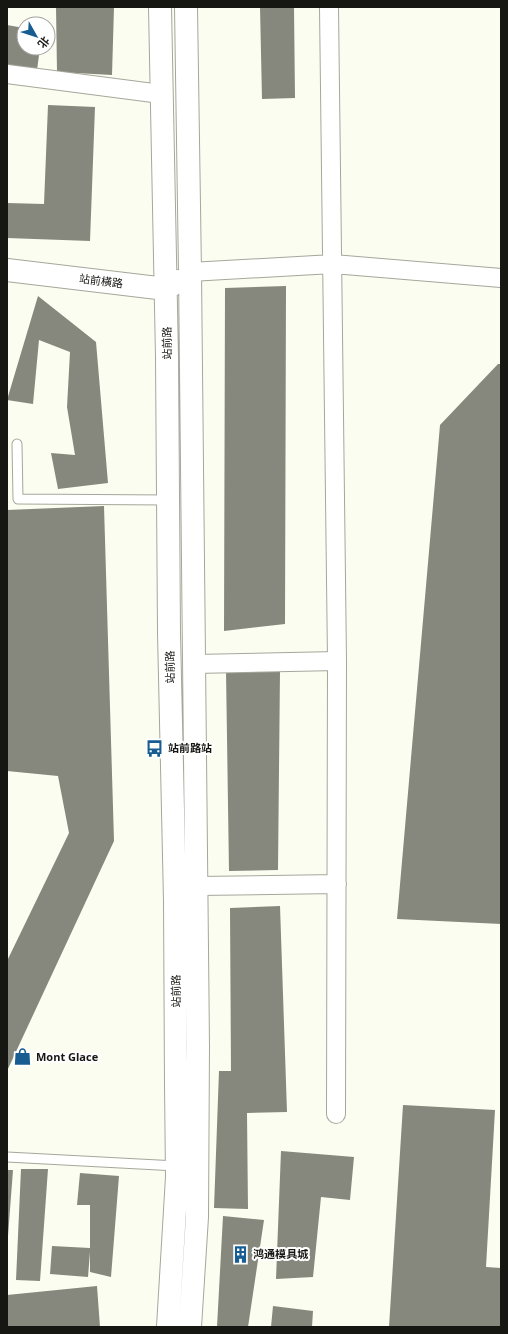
<svg xmlns="http://www.w3.org/2000/svg" width="508" height="1334" viewBox="0 0 508 1334" font-family="'Open Sans','Noto Sans SC',sans-serif">
  <rect width="100%" height="100%" fill="#fbfdf1"/>
  <path fill="#86887d" d="M56,7H114L112,75L57,72Z
    M260,7H294L295,98L262,99Z
    M7,25L24,28V48H40L37,70L7,66Z
    M48,105L95,107L90,241L7,238V203L44,204Z
    M286,286L285,624L224,631L225,288Z
    M38,296L96,342L108,483L58,489L51,453L75,455L67,407L70,352L39,340L33,404L7,400Z
    M498,364H501V924L397,919L440,425Z
    M104,506L114,841L7,1071V961L69,833L58,776L7,771V510Z
    M226,671H280L278,870L229,871Z
    M280,906L287,1112L247,1113L248,1209L214,1208L219,1071H231L230,908Z
    M403,1105L495,1110L486,1267L501,1268V1327H389Z
    M281,1151L354,1157L350,1200L321,1197L313,1277L276,1279Z
    M21,1169H48L40,1281L16,1280Z
    M7,1170H13L8,1236H7Z
    M80,1173L119,1176L111,1277L90,1272V1252L88,1277L50,1274L52,1246L90,1248V1205H77Z
    M223,1216L264,1220L248,1327H217Z
    M97,1286L100,1327H7V1295Z
    M273,1306L313,1311L312,1327H271Z"/>
  <g fill="none" stroke-linecap="round" stroke-linejoin="round">
    <defs>
      <path id="service" d="M17,444L18,499L168,500
        M7,1157L177,1166"/>
      <path id="minor" d="M329,7L337,661L336,1114
        M7,74L161,94
        M190,272L333,264L501,278
        M194,664L337,661
        M198,886L337,884"/>
      <path id="tertiary" d="M160,7L167,357L169,633L175,900L176,1084L177,1177L168,1327
        M186,7L190,272L198,1046L197,1217L190,1327
        M7,270L166,289L178,281"/>
    </defs>
    <use href="#service" stroke="#a5a79b" stroke-width="11"/>
    <use href="#minor" stroke="#a5a79b" stroke-width="20"/>
    <use href="#tertiary" stroke="#a5a79b" stroke-width="24"/>
    <use href="#service" stroke="#fff" stroke-width="9"/>
    <use href="#minor" stroke="#fff" stroke-width="18"/>
    <use href="#tertiary" stroke="#fff" stroke-width="22"/>
  </g>
  <defs>
    <symbol id="bus-bare" viewBox="-9 -9 18 18"><path d="M-5-6H5V4H4V6H2V4H-2V6H-4V4H-5ZM-3.5-4V0h7V-4ZM-3.5 1.2v1.5H-2V1.2ZM2 1.2v1.5H3.5V1.2Z" fill="#175d91" stroke="#fff" stroke-width="2.5" paint-order="stroke"/></symbol>
    <symbol id="shop-bare" viewBox="-9 -9 18 18"><path d="M-5-2.5h2.3a2.7 3.5 0 0 1 5.4 0H5L5.5 6h-11ZM-1.5-2.5h3a1.5 2.3 0 0 0-3 0Z" fill="#175d91" stroke="#fff" stroke-width="2.5" paint-order="stroke"/></symbol>
    <symbol id="building-bare" viewBox="-9 -9 18 18"><path d="M-4-6H4V6H1V3H-1V6H-4ZM-2.5-4.3h1.7v1.8h-1.7ZM.8-4.3h1.7v1.8H.8ZM-2.5-1h1.7V.8h-1.7ZM.8-1h1.7V.8H.8Z" fill="#175d91" stroke="#fff" stroke-width="2.5" paint-order="stroke"/></symbol>
  </defs>
  <g fill-rule="evenodd">
    <use href="#bus-bare" x="142" y="736" width="25" height="25"/>
    <use href="#shop-bare" x="10" y="1044" width="25" height="25"/>
    <use href="#building-bare" x="228" y="1242" width="25" height="25"/>
  </g>
  <g text-anchor="middle" stroke-width="4" stroke-linejoin="round" paint-order="stroke">
    <g font-size="11" fill="#161713" stroke="#fff">
      <text transform="translate(101 281) rotate(7)" y="4">站前横路</text>
      <text transform="translate(167 343) rotate(-91)" y="4">站前路</text>
      <text transform="translate(170 667) rotate(-91)" y="4">站前路</text>
      <text transform="translate(176 991) rotate(-91)" y="4">站前路</text>
    </g>
    <g font-size="11" font-weight="bold" fill="#161713" stroke="#fff" text-anchor="start">
      <text x="168" y="752">站前路站</text>
      <text x="36" y="1061">Mont Glace</text>
      <text x="253" y="1258">鸿通模具城</text>
    </g>
  </g>
  <rect width="508" height="1334" fill="none" stroke="#161713" stroke-width="16"/>
  <g transform="translate(36 36) rotate(129)"><circle r="19" fill="#ffffff" stroke="#a2a2a1"/>
  <path d="M0-3L7 15L0 10L-7 15Z" fill="#175d91"/>
  <text y="-6" font-size="11" font-weight="bold" text-anchor="middle" fill="#161713">北</text>
  </g>
</svg>
